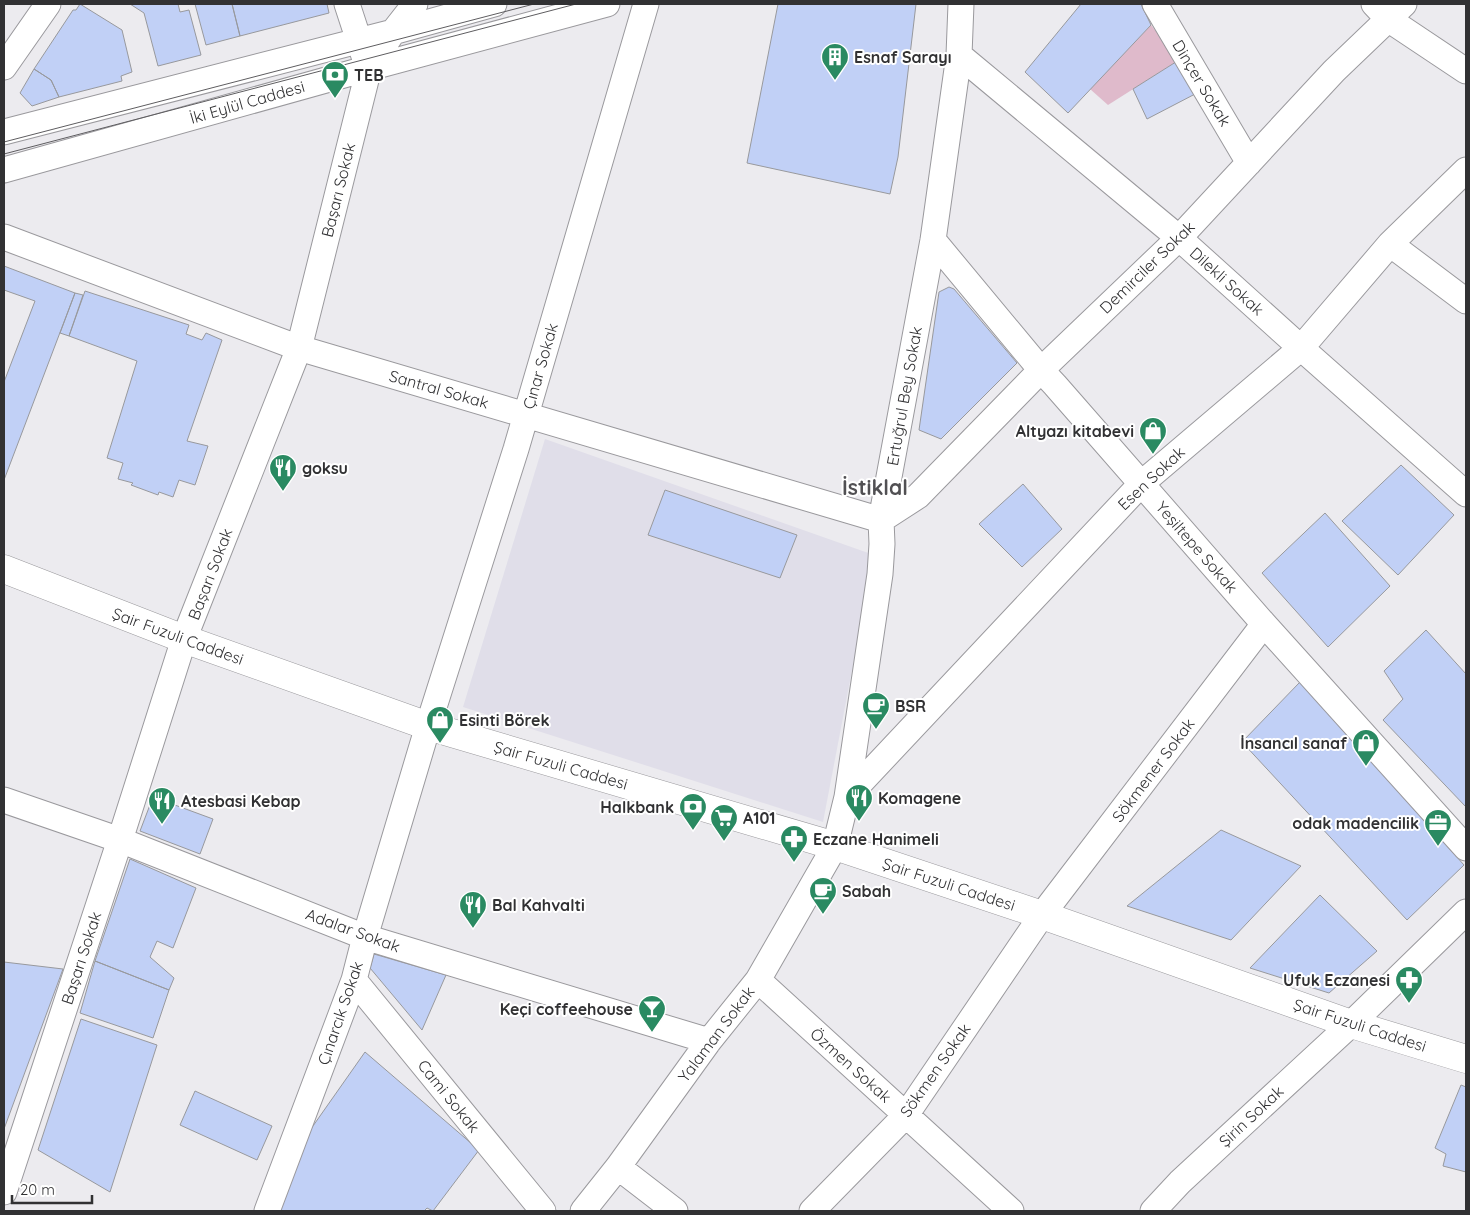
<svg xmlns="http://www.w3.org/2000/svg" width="1470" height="1215" viewBox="0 0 1470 1215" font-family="Quicksand,sans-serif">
  <rect width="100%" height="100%" fill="#ecebef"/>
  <path fill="#e0dee9" d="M545,439L874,555L823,822L463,707Z"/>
  <path fill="#dfbacb" d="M1151,25L1179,60L1108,105L1090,89Z"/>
  <path fill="#c1d0f6" stroke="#98999d" d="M80,4L122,30L132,72L121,76L122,81L59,97L51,80L34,69L73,10H76Z
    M130,4H178L180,12L189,10L201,55L158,66L144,13Z
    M195,4H232L240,36L206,45Z
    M232,4H327L329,13L240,36Z
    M778,4H916L898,157L890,194L747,163Z
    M1081,4H1141L1151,25L1068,113L1025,72Z
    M1179,60L1197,93L1147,119L1133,89Z
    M34,69L51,80L59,97L32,106L20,93Z
    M4,266L75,293L4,480V382L35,301L4,290Z
    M949,287L954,289L1017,363L941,439L919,430L939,292Z
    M85,291L189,325L186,334L202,340L206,333L222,340L187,441L208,446L195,485L179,480L173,497L159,492L158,495L131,485L133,483L118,479L123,463L107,458L137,361L69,336Z
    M75,293L83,295L69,336L60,333Z
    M1401,465L1454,515L1398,575L1342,521Z
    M1023,484L1062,529L1022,567L979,524Z
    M665,490L797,535L780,578L648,535Z
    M1325,513L1390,586L1328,647L1262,573Z
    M1426,630L1466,674V807L1383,720L1403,699L1384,671Z
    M1300,682L1464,865L1407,920L1242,742Z
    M153,797L213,819L200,854L140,831Z
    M1221,830L1301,866L1231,940L1127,906Z
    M130,859L196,888L173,948L157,941L150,957L174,978L169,990L95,961Z
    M1320,895L1377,951L1329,993L1250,968Z
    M374,954L446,975L422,1030L370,968Z
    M95,961L169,990L153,1038L80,1013Z
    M4,962L63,969L4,1129Z
    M81,1019L157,1045L110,1192L38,1150Z
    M365,1052L479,1150L433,1211L427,1208L424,1211H277L301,1143Z
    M1461,1085L1466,1087V1172L1443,1166L1446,1154L1435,1148Z
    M195,1091L272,1126L257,1160L180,1125Z"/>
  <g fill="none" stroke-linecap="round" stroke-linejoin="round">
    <defs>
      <path id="minor" d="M347,4L364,56
        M1155,4L1249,163
        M1374,4L1388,19L1466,71
        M959,55L1179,238L1301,348L1466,494
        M4,67L48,4
        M4,132L393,32L494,4
        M4,170L369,68L607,4
        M4,237L299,348L881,520
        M933,240L1041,370L1055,385L1264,624L1466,848
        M1390,244L1466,301
        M881,520L918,496L1041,370L1179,238L1334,71L1404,4
        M847,797L1142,483L1301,348L1390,244L1466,170
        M4,800L120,840L365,937L709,1041
        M354,980L543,1211
        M758,980L1011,1211
        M618,1167L675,1211
        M4,1192L120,840L184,639L299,348L369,68L393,32L415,4
        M267,1211L354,980L365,937L428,726L516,449L646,4
        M583,1211L618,1167L709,1041L758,980L835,846L847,797L880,574L882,544L881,520L933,240L959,55L961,4
        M812,1211L906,1115L1042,915L1264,624
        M1153,1211L1180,1182L1351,1024L1466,912"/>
      <path id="secondary" d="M4,569L184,639L428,726L835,846L1042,915L1351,1024L1466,1059"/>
    </defs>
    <use href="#minor" stroke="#9a999d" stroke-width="27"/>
    <use href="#secondary" stroke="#9a999d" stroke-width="29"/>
    <use href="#minor" stroke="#fff" stroke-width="25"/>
    <use href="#secondary" stroke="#fff" stroke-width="28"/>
    <path stroke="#5e5d60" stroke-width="1" d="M4,142L534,4
      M4,154L576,4"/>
  </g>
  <defs>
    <symbol id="building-pin" viewBox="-11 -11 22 30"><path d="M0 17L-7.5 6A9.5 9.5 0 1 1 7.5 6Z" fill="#2a8a62" stroke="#fff"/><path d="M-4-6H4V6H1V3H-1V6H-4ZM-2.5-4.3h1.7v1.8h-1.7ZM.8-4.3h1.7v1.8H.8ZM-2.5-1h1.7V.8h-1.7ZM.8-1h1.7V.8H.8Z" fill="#fff"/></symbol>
    <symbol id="bank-pin" viewBox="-11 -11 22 30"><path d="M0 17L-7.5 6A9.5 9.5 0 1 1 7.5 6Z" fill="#2a8a62" stroke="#fff"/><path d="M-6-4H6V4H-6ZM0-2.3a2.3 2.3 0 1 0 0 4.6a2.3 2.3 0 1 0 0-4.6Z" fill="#fff"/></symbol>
    <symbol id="shop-pin" viewBox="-11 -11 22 30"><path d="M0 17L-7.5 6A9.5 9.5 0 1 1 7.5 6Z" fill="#2a8a62" stroke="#fff"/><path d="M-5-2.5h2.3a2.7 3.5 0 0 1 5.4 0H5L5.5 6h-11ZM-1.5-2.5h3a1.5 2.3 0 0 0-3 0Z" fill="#fff"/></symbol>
    <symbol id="restaurant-pin" viewBox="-11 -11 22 30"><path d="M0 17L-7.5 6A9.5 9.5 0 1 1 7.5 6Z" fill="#2a8a62" stroke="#fff"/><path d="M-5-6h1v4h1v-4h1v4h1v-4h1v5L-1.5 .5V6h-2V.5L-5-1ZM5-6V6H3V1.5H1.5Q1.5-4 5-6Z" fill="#fff"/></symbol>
    <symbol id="cafe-pin" viewBox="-11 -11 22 30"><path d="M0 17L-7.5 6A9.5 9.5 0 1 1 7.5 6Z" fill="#2a8a62" stroke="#fff"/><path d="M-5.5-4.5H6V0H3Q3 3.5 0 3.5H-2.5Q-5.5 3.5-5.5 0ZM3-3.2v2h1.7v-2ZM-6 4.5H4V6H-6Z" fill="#fff"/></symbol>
    <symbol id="supermarket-pin" viewBox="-11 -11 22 30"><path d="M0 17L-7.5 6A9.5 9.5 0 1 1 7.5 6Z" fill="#2a8a62" stroke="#fff"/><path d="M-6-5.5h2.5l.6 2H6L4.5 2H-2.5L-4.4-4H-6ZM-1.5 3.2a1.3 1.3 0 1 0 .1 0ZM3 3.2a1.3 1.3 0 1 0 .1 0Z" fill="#fff"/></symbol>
    <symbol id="office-pin" viewBox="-11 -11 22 30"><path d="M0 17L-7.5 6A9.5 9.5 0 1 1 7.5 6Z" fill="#2a8a62" stroke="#fff"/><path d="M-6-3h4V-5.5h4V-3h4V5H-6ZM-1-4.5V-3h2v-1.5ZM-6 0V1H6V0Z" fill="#fff"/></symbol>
    <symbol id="pharmacy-pin" viewBox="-11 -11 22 30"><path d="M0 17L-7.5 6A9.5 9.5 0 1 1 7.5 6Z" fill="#2a8a62" stroke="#fff"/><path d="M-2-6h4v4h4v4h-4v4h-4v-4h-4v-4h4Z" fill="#fff"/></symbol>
    <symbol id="bar-pin" viewBox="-11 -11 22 30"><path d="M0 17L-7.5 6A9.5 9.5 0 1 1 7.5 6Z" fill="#2a8a62" stroke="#fff"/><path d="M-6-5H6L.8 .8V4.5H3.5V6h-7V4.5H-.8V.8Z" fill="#fff"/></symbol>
  </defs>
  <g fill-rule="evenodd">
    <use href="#building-pin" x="819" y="41" width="32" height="43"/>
    <use href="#bank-pin" x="319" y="59" width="32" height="43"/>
    <use href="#shop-pin" x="1137" y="415" width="32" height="43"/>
    <use href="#restaurant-pin" x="267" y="452" width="32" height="43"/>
    <use href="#cafe-pin" x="860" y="690" width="32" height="43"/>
    <use href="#shop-pin" x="424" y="704" width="32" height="43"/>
    <use href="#shop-pin" x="1350" y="727" width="32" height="43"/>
    <use href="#restaurant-pin" x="843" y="782" width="32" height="43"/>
    <use href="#restaurant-pin" x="146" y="785" width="32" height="43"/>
    <use href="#bank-pin" x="677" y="791" width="32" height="43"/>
    <use href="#supermarket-pin" x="708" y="802" width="32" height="43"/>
    <use href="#office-pin" x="1422" y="807" width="32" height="43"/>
    <use href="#pharmacy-pin" x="778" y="823" width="32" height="43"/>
    <use href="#cafe-pin" x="807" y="875" width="32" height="43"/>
    <use href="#restaurant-pin" x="457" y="889" width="32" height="43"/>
    <use href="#pharmacy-pin" x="1393" y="964" width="32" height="43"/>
    <use href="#bar-pin" x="636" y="993" width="32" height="43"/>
  </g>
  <g text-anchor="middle" stroke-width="4" stroke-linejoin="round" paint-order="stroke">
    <g font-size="16" font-weight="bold" fill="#313133" stroke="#fff" text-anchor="start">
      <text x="854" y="63">Esnaf Sarayı</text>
      <text x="354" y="81">TEB</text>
      <text x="1134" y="437" text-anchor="end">Altyazı kitabevi</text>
      <text x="302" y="474">goksu</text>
      <text x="895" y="712">BSR</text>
      <text x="459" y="726">Esinti Börek</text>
      <text x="1347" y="749" text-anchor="end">İnsancıl sanaf</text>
      <text x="878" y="804">Komagene</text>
      <text x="181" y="807">Atesbasi Kebap</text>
      <text x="674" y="813" text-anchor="end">Halkbank</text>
      <text x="743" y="824">A101</text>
      <text x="1419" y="829" text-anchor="end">odak madencilik</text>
      <text x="813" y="845">Eczane Hanimeli</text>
      <text x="842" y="897">Sabah</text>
      <text x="492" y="911">Bal Kahvalti</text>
      <text x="1390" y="986" text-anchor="end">Ufuk Eczanesi</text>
      <text x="633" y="1015" text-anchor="end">Keçi coffeehouse</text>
    </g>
    <g font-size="16" fill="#313133" stroke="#fff">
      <text transform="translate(1202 83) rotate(59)" y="6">Dinçer Sokak</text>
      <text transform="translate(247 102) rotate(-16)" y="6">İki Eylül Caddesi</text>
      <text transform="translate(338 190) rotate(-76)" y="6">Başarı Sokak</text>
      <text transform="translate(1147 267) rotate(-44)" y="6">Demirciler Sokak</text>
      <text transform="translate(1227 281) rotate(42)" y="6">Dilekli Sokak</text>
      <text transform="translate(540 366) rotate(-74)" y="6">Çınar Sokak</text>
      <text transform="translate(439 389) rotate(16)" y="6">Santral Sokak</text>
      <text transform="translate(904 396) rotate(-80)" y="6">Ertuğrul Bey Sokak</text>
      <text transform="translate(1151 478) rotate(-43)" y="6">Esen Sokak</text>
      <text transform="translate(1197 547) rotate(49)" y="6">Yeşiltepe Sokak</text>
      <text transform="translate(210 574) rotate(-69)" y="6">Başarı Sokak</text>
      <text transform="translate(178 636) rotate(20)" y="6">Şair Fuzuli Caddesi</text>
      <text transform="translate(561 765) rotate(16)" y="6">Şair Fuzuli Caddesi</text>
      <text transform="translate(1153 770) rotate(-53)" y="6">Sökmener Sokak</text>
      <text transform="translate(949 884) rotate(18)" y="6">Şair Fuzuli Caddesi</text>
      <text transform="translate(353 930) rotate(20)" y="6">Adalar Sokak</text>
      <text transform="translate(81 958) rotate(-72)" y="6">Başarı Sokak</text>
      <text transform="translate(340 1013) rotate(-71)" y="6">Çınarcık Sokak</text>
      <text transform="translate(1360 1025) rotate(18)" y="6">Şair Fuzuli Caddesi</text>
      <text transform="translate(716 1034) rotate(-53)" y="6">Yalaman Sokak</text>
      <text transform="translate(851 1065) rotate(42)" y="6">Özmen Sokak</text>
      <text transform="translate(935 1070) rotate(-55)" y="6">Sökmen Sokak</text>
      <text transform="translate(449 1096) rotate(51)" y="6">Cami Sokak</text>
      <text transform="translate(1251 1116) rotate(-43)" y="6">Şirin Sokak</text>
    </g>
    <g font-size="21" font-weight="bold" fill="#515053" stroke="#fff">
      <text x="875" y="495">İstiklal</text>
    </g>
  </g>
  <rect width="1470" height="1215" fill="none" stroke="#313133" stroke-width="10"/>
  <path d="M12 1195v8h80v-8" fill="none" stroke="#313133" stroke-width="2.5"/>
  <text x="20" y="1195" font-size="15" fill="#313133" stroke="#ffffff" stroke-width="4" paint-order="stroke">20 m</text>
</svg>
